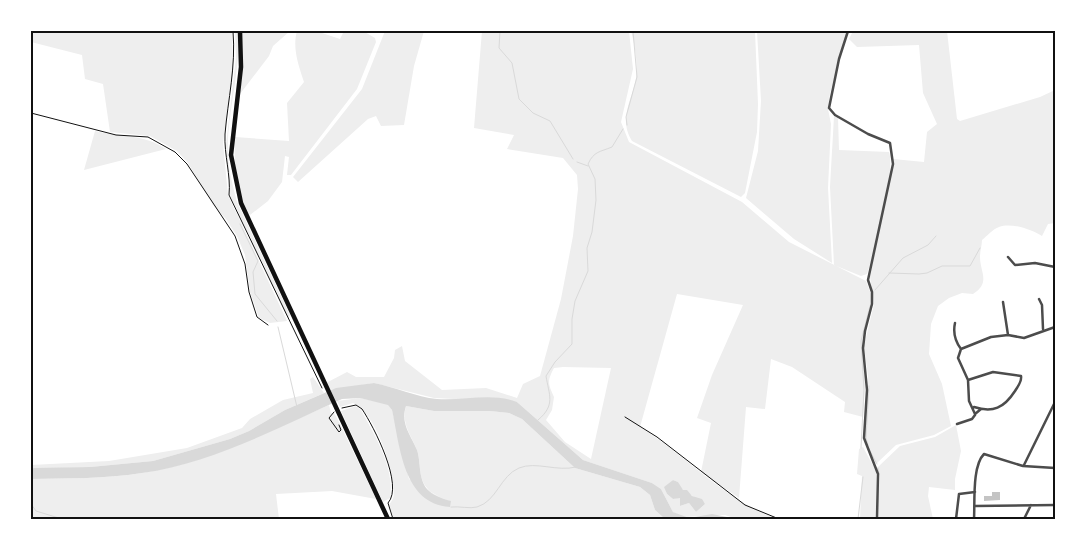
<svg xmlns="http://www.w3.org/2000/svg" width="1086" height="550" viewBox="0 0 1086 550" font-family="'Space Grotesk',sans-serif">
  <rect width="100%" height="100%" fill="#fff"/>
  <path fill="#eee" fill-rule="evenodd" d="M31,31H232L233,71L223,143L228,195L287,321L270,323L259,318L250,292L245,255L237,236L226,219L213,205L188,163L177,151L150,136L110,132L103,84L85,79L82,55L31,42Z
    M235,31H238C241,75 226,114 228,156C229,171 233,187 237,202L290,315L288,319L230,195L226,145L236,57Z
    M242,31H290L273,46L269,56L240,94L243,67Z
    M297,31H316L340,39L344,31H363L375,38L376,42L357,89L291,175H287L289,157L285,156L282,182L268,201L250,215C235,201 234,157 235,137L289,141L287,103L304,82C299,66 292,49 297,31Z
    M385,31H424L414,66L404,125L381,126L376,116L368,119L298,182L293,177L362,89Z
    M482,31H629L633,69L621,122L629,142L742,202L789,242L866,281L871,294V307L862,339L865,384L863,417L844,412L845,402L792,367L771,359L765,409L746,407L739,498L701,472L711,423L697,418L712,375L743,305L677,294L640,427C687,456 723,499 777,519H737L725,515L683,517L673,512L661,489L652,483L583,460L517,402L434,398L374,383L330,390L326,383L347,372L356,377H384L394,358L395,350L402,346L405,361L442,390L486,388L517,398L523,384L540,376L561,299L573,236L578,189L577,175L563,158L507,149L514,135L474,128ZM563,367L611,368L591,459L565,442L546,420L552,410L554,397C548,384 547,381 554,368ZM673,480L678,482L680,488L705,504L696,512L689,503L680,506V497L673,499L667,494L665,487Z
    M631,31H755L758,104L757,132L745,193L741,197L632,141C618,118 632,101 636,78C638,64 635,45 631,31Z
    M757,31H847L830,93L828,109L831,124L828,188L832,263L794,239L746,198L758,151L761,101Z
    M853,31H947L957,119L960,121L1040,97L1055,90V223L1048,224L1042,236C1032,230 1012,222 999,227C993,229 987,236 982,240C982,245 980,251 980,257C980,272 991,283 973,294L962,293L949,298L938,306L931,324L929,354L942,384L951,426L934,435L896,445L876,464L864,437L868,376L864,346L874,304L870,277L893,159L924,162L927,132L937,124L923,93L919,45L857,47L849,39Z
    M834,116L838,118L839,150L889,152C896,172 874,252 867,274L861,276L834,265L830,187Z
    M95,131C121,137 144,134 166,149L84,170Z
    M313,377L324,393L285,410L249,431L230,439L153,461L90,467L31,469V465L109,461L187,448L242,428L250,419L283,400L313,393L310,379Z
    M360,398L388,404L392,410L409,479L443,499C438,496 430,493 427,488C418,478 421,462 417,450C411,435 401,424 406,406L434,411H490L509,413L522,419L575,468L640,487L650,495L655,510L665,519H394L389,505C391,502 394,498 394,494C395,472 375,411 353,403L340,407L337,401Z
    M329,405L331,413H334L338,420L376,499L332,491L276,494L279,519H31V479C68,478 106,479 142,473C209,463 268,431 329,405Z
    M356,406L361,410C375,436 395,468 390,498L383,502L341,411Z
    M956,425L961,451L955,479V490L929,487L928,496L933,519H879L877,468L879,466L900,446L935,437Z
    M863,447L876,471V519H860L862,476L857,474L859,449Z"/>
  <path fill="#d9d9d9" d="M374,383C395,387 416,397 437,399C464,401 491,392 517,402L583,460L652,483L661,489L673,512L689,518L712,514L737,519H665L655,510L650,495L640,487L575,468L522,419L509,413L490,411H434L406,406C400,424 411,435 417,450C421,462 418,478 427,489C432,495 443,499 451,501L450,507C403,504 400,446 392,410L388,405L360,398L342,399C277,428 213,463 142,473C105,479 68,478 31,479V469L34,468L90,467L153,461L230,439L249,431L285,410L336,388Z
    M673,480L678,482L683,490H687L692,496L702,499L705,504L696,512L689,503L680,506V498L673,499L667,494L664,487Z"/>
  <g fill="none" stroke-linecap="round" stroke-linejoin="round">
    <path stroke="#d9d9d9" stroke-width="1" d="M500,31L499,48L512,63L519,99L533,113L550,121L573,159
      M627,125L626,117L637,77L633,31
      M577,162L588,166
      M240,224L258,261L253,272L255,294L277,321
      M889,273L919,274L927,273L942,266H970L980,248
      M875,290L903,258L928,245L936,236
      M278,327L297,407
      M538,420C556,405 549,395 546,376L555,362L572,344V319L575,301L588,271L587,248L592,232L596,200L595,179L588,164C594,151 600,152 612,147L623,129
      M868,445L866,438L869,386
      M861,448L864,390L861,341L870,306
      M870,451L877,464
      M878,468L879,474
      M31,504L36,511L62,519
      M451,507C459,506 470,509 477,507C497,501 500,476 519,468C536,461 557,472 576,467
      M858,519L863,477"/>
  </g>
  <path fill="#c4c4c4" d="M992,492H1000V500L984,501V496H992Z"/>
  <g fill="none" stroke-linecap="round" stroke-linejoin="round">
    <path stroke="#111" stroke-width="1" d="M233,31C236,67 228,99 225,134C224,155 231,175 229,195L322,388
      M31,113L116,135L148,137L175,152L187,164L235,236L245,264L249,292L257,317L268,325
      M342,408L356,405L362,409C374,427 404,485 388,503L393,519
      M334,412L329,418L339,432L341,430L339,425
      M625,417L657,437L745,505L779,519"/>
    <path stroke="#4c4c4c" stroke-width="2.5" d="M848,31L839,59L829,108L835,115L868,134L890,143L893,164L868,280L872,292V304L865,331L863,348L867,390L864,438L878,474L877,519
      M1008,257L1015,265L1035,263L1055,267
      M1039,299L1042,305L1043,329
      M1003,302L1008,335
      M955,323C953,332 955,341 961,349
      M968,380L993,372L1021,376C1022,382 1018,386 1015,391C1004,408 993,413 974,407
      M981,409L975,414L969,401L968,380L958,358L961,349L991,337L1008,335L1024,338L1055,327
      M957,424L972,419L975,415
      M1024,465L1055,402
      M975,506L1055,505
      M956,519L959,494L975,492
      M974,519C975,502 972,466 984,454L1023,466L1055,468
      M1024,519L1031,505"/>
    <path stroke="#111" stroke-width="4.5" d="M240,31L241,67L231,155L241,203L388,519"/>
  </g>
  <rect width="1086" height="550" fill="none" stroke="#ffffff" stroke-width="65"/>
  <rect x="32" y="32" width="1022" height="486" fill="none" stroke="#111" stroke-width="2"/>
</svg>
